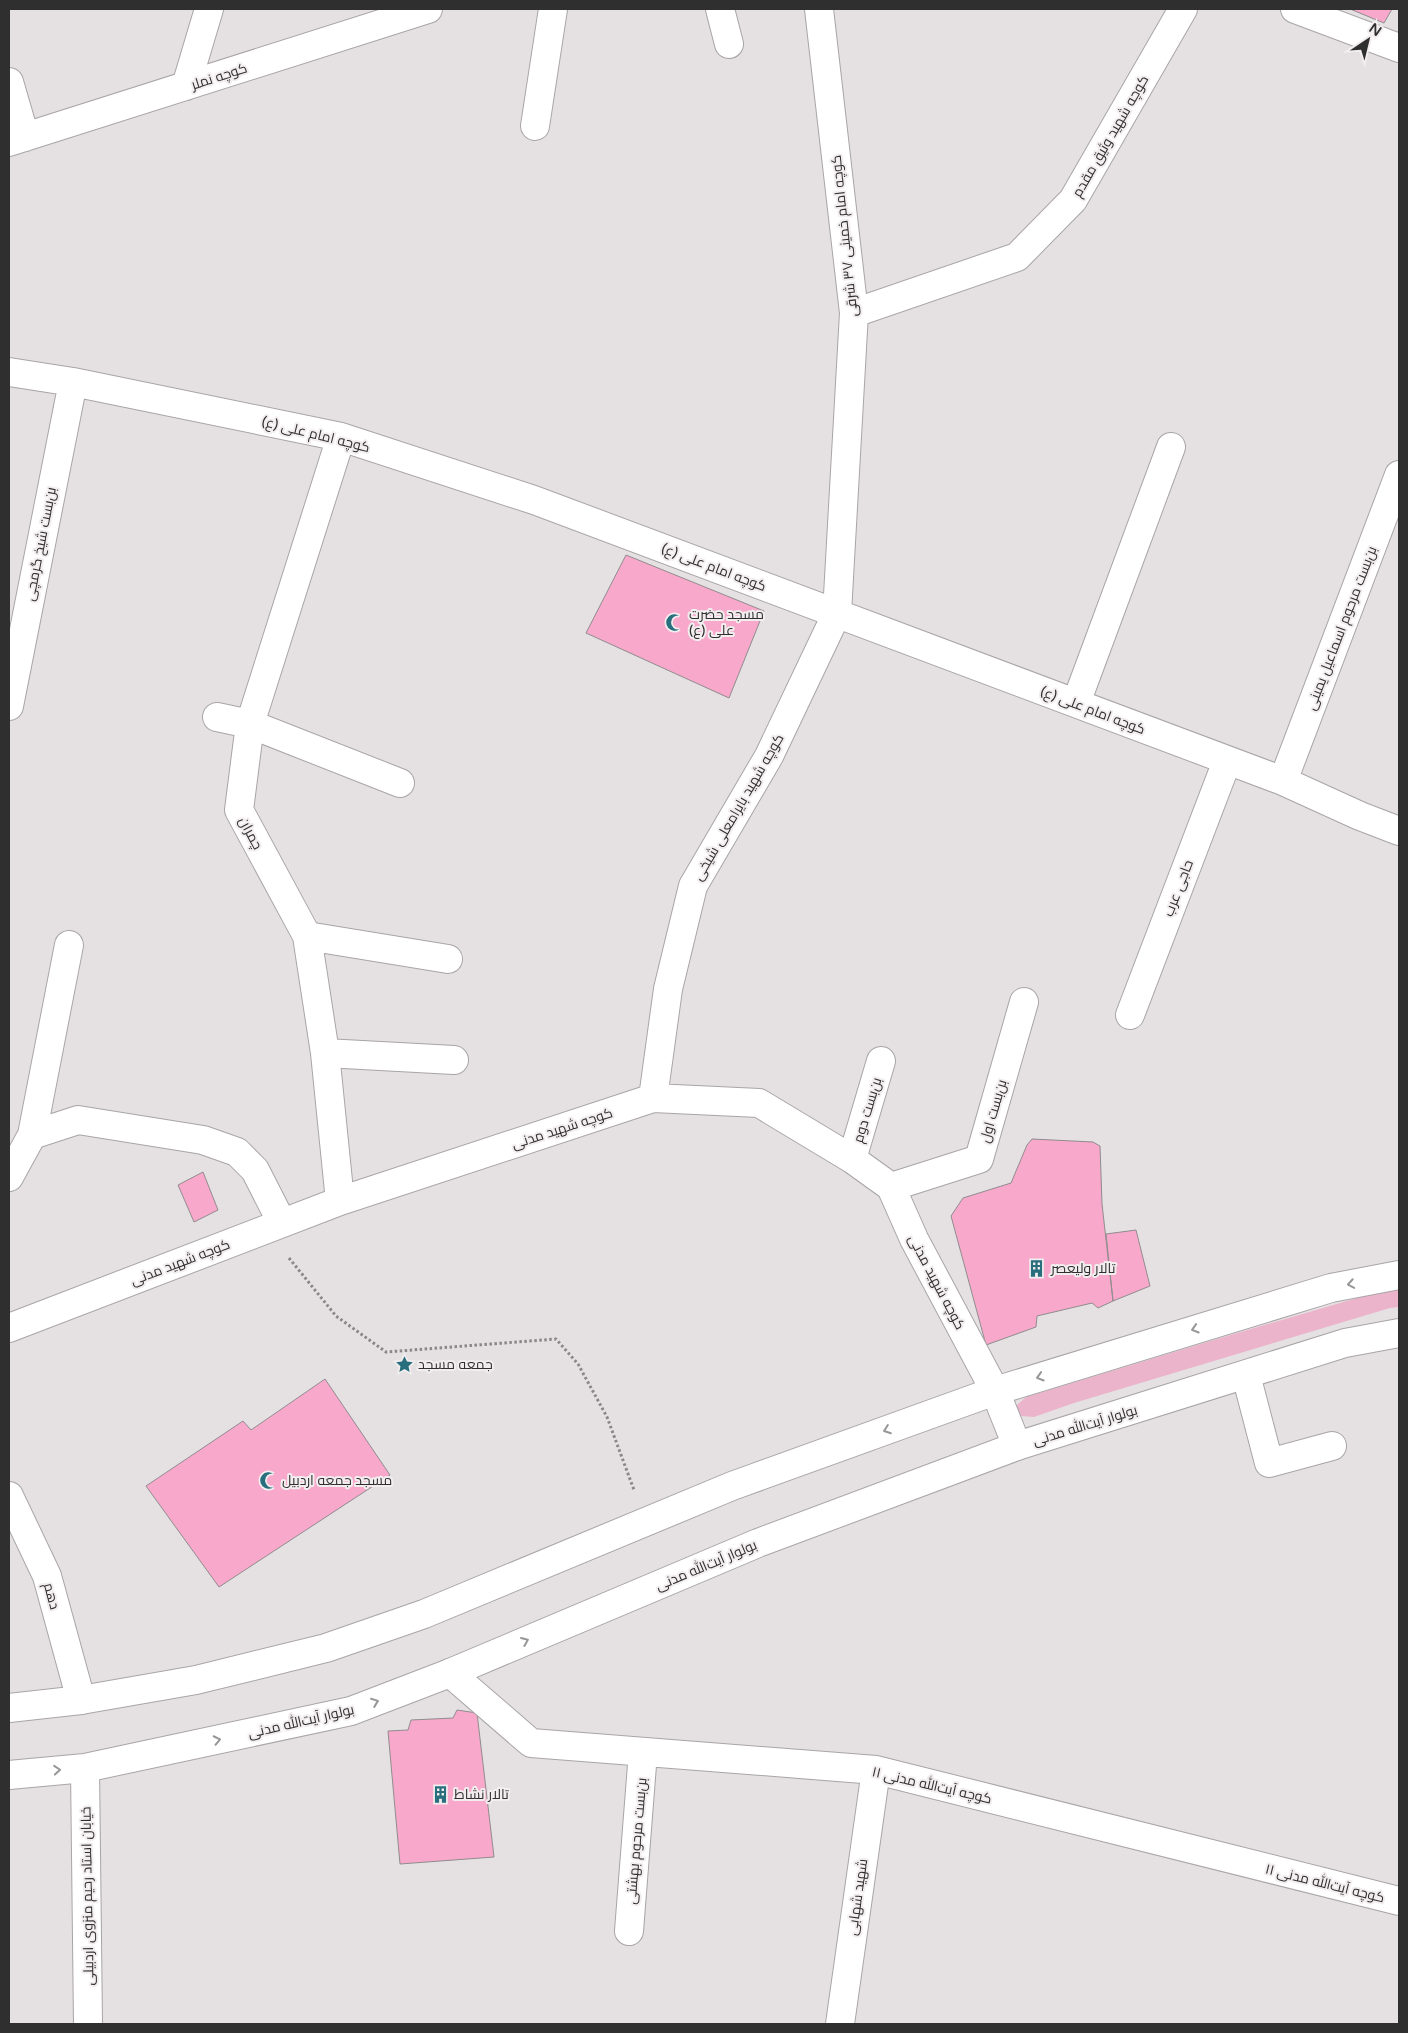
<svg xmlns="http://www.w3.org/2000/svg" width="1408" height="2033" viewBox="0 0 1408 2033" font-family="'Varela Round',Cairo,sans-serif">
  <rect width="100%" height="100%" fill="#e5e1e2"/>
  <path fill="#ecb4cb" d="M1399,1288V1307L1390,1308L1074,1403L1034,1417L1021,1416L1016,1406L1026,1397L1217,1339L1384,1290Z"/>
  <path fill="#f8a8ca" stroke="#908c8e" d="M1350,9H1392L1384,23Z
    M626,555L764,611L729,698L586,633Z
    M1032,1139L1093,1142L1100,1146L1102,1204L1113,1301L1098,1308L1092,1303L1037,1316L1036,1327L986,1345L951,1216L963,1198L1011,1183L1027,1145Z
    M203,1172L218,1210L194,1222L178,1185Z
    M1136,1230L1150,1286L1113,1301L1106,1234Z
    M325,1379L390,1475L219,1587L146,1486L243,1421L251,1430Z
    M457,1710L477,1713L494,1857L400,1864L388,1731L408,1730L411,1720L453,1718Z"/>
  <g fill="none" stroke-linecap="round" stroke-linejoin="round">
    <defs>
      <path id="street" d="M720,9L729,44
        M1295,9L1399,48
        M9,82L25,137
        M186,86L209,9
        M535,126L553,9
        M9,142L428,9
        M854,313L1017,257L1073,200L1183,9
        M9,372L73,382L341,437L534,500L1283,781L1360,816L1399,831
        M1076,703L1171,447
        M9,706L73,382
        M217,717L250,724L400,783
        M1283,781L1399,475
        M307,936L448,959
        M1130,1015L1227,761
        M325,1053L454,1060
        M653,1098L668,989L693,886L769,756L837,613L854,313L819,9
        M32,1135L69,945
        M852,1159L881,1061
        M9,1177L32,1135L78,1120L203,1140L237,1152L255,1170L282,1223
        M891,1187L979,1159L1024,1002
        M340,1201L325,1053L307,936L239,810L250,724L341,437
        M9,1328L340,1201L653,1098L759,1103L852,1159L891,1187L914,1239L995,1391L1017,1446
        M1246,1375L1269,1463L1332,1446
        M9,1496L47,1576L81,1700
        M450,1673L531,1743L876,1770L1399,1901
        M629,1931L643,1752
        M840,2024L876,1770"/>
      <path id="secondary" d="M9,1708L81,1700L196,1680L326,1648L424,1614L732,1486L995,1391L1331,1288L1399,1275
        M85,1768L88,2024
        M9,1775L85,1768L351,1711L450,1673L758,1543L1017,1446L1345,1343L1399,1333"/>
    </defs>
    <use href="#street" stroke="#a9a5a7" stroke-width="30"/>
    <use href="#secondary" stroke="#a9a5a7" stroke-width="30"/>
    <path stroke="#898787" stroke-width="3" stroke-dasharray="2.5 2.5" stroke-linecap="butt" d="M289,1258L336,1316L386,1352L556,1339L578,1364L607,1417L634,1490"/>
    <use href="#street" stroke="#fff" stroke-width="28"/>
    <use href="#secondary" stroke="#fff" stroke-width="28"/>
  </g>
  <defs><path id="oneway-chevron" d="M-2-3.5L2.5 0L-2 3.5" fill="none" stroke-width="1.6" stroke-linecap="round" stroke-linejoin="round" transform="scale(1.25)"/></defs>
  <g stroke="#989797">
    <use href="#oneway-chevron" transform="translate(1351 1284) rotate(170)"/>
    <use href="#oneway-chevron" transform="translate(1195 1329) rotate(163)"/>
    <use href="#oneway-chevron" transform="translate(1040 1377) rotate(163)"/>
    <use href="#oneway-chevron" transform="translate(887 1430) rotate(160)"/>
    <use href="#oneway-chevron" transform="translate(525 1641) rotate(-23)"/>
    <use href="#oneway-chevron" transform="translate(375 1702) rotate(-21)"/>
    <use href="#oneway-chevron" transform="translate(217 1740) rotate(-12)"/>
    <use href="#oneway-chevron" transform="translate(57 1770) rotate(-5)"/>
  </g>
  <defs>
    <symbol id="mosque-bare" viewBox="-9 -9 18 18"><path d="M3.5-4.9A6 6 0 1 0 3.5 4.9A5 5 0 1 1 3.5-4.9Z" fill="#286e7d" stroke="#f2eeef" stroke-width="2.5" paint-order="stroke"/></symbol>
    <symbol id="building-bare" viewBox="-9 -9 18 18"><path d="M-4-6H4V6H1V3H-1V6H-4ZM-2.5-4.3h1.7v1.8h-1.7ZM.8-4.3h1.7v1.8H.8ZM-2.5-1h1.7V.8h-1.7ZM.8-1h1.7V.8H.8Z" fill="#286e7d" stroke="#f2eeef" stroke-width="2.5" paint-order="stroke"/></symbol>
    <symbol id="sight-bare" viewBox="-9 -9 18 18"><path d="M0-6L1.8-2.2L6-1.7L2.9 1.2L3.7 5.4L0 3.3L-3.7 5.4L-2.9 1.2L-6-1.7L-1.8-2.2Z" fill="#286e7d" stroke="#f2eeef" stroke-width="2.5" paint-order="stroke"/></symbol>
  </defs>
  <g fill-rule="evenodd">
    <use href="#mosque-bare" x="662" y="610" width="25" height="25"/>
    <use href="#building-bare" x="1024" y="1256" width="25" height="25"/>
    <use href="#sight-bare" x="392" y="1352" width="25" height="25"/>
    <use href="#mosque-bare" x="256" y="1468" width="25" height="25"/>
    <use href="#building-bare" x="428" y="1782" width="25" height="25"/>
  </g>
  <g text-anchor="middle" stroke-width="4" stroke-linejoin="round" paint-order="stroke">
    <g font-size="14" fill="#302f2f" stroke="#f2eeef">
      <text transform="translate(219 76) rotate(-18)" y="5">کوچه نملر</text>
      <text transform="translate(1110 136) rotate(-60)" y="5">کوچه شهید وثیق مقدم</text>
      <text transform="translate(844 236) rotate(-96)" y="5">کوچه امام خمینی ۳۷ شرقی</text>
      <text transform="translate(316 434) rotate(14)" y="5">کوچه امام علی (ع)</text>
      <text transform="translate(40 544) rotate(-79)" y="5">بن‌بست شیخ گرمچی</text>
      <text transform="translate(714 567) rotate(21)" y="5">کوچه امام علی (ع)</text>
      <text transform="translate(1341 628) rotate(-69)" y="5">بن‌بست مرحوم اسماعیل یمینی</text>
      <text transform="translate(1093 710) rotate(21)" y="5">کوچه امام علی (ع)</text>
      <text transform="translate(738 807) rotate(-60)" y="5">کوچه شهید بایرامعلی شیخی</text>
      <text transform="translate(251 833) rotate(62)" y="5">چمران</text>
      <text transform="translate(1178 888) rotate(-69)" y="5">حاجی عرب</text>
      <text transform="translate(867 1110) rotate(-73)" y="5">بن‌بست دوم</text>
      <text transform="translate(993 1111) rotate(-74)" y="5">بن‌بست اول</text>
      <text transform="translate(562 1128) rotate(-18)" y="5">کوچه شهید مدنی</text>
      <text transform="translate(180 1262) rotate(-21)" y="5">کوچه شهید مدنی</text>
      <text transform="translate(937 1282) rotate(62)" y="5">کوچه شهید مدنی</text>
      <text transform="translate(1085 1425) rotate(-17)" y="5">بولوار آیت‌الله مدنی</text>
      <text transform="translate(706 1565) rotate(-23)" y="5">بولوار آیت‌الله مدنی</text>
      <text transform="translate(52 1596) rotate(75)" y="5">دهم</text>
      <text transform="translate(301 1721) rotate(-13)" y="5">بولوار آیت‌الله مدنی</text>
      <text transform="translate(932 1785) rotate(13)" y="5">کوچه آیت‌الله مدنی ۱۱</text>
      <text transform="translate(636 1841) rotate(-85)" y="5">بن‌بست مرحوم بهشتی</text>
      <text transform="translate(1325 1883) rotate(14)" y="5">کوچه آیت‌الله مدنی ۱۱</text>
      <text transform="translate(87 1896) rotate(-91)" y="5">خیابان استاد رحیم منزوی اردبیلی</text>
      <text transform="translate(857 1897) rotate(-82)" y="5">شهید شهابی</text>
    </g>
    <g font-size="14" fill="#302f2f" stroke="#f2eeef" text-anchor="start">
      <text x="689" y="619">مسجد حضرت<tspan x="689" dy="16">علی (ع)</tspan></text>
      <text x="1051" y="1273">تالار ولیعصر</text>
      <text x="418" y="1369">جمعه مسجد</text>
      <text x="282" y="1485">مسجد جمعه اردبیل</text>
      <text x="454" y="1799">تالار نشاط</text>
    </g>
  </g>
  <rect width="1408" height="2033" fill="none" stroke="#302f2f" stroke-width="20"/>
  <g transform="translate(1368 40) rotate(35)" stroke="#f2eeef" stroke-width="4" paint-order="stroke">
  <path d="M0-4L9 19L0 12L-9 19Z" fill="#302f2f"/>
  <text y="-8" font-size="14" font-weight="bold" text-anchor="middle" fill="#302f2f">N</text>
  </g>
</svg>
